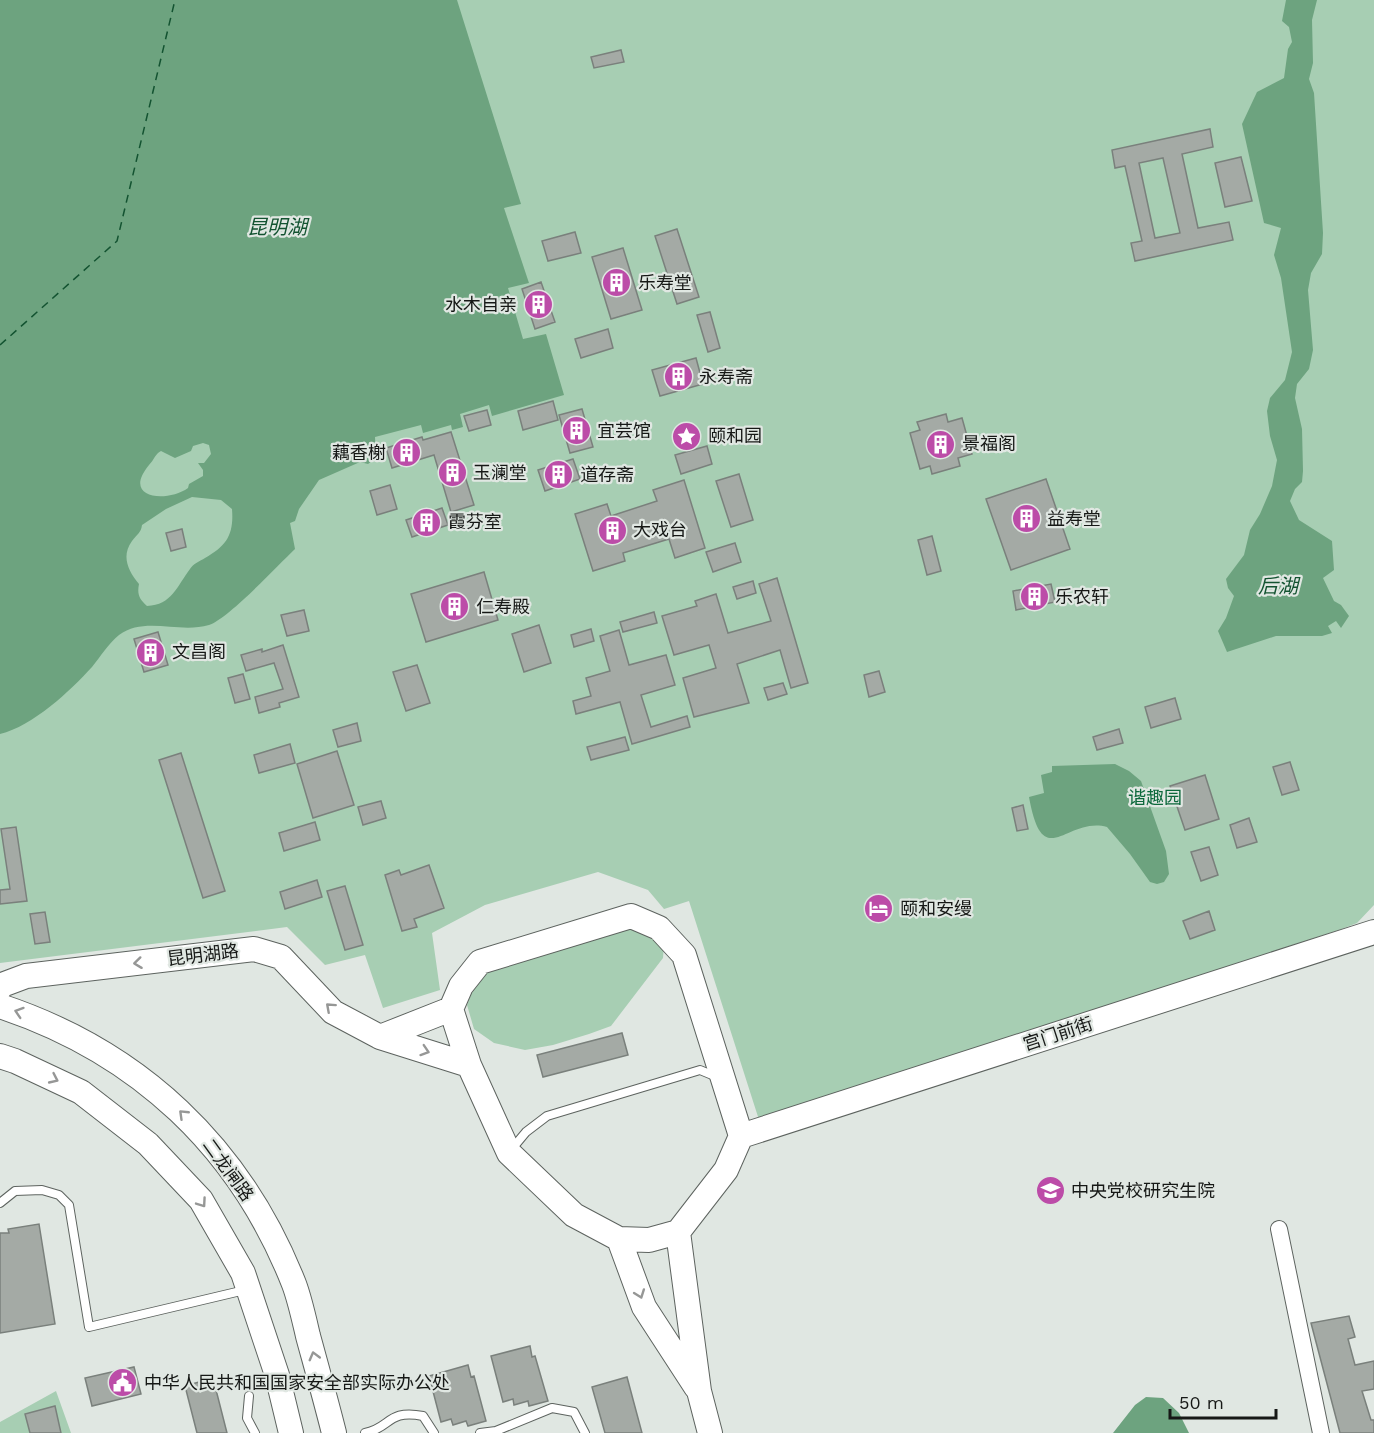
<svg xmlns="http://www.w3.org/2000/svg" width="1374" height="1433" viewBox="0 0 1374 1433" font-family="'Work Sans','Noto Sans SC',sans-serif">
  <rect width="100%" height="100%" fill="#e0e7e2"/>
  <path fill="#a7ceb3" d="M0,0H1374V905L1357,923L1339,930L1125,1000L760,1123L689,901L664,909L648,890L598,872L485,905L432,933L440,990L383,1008L365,955L325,965L287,927L0,963Z
    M627,926L645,931L664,944L663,958L611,1026L589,1034L553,1045L525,1050L494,1043L474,1029L467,1005L476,981L496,966Z
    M56,1391L71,1433H0V1422Z"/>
  <path fill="#6da37f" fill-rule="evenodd" d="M0,0H457L521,204L504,208L529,283L508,288L523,339L546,334L564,395L492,416L489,405L460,414L463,427L452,430L451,425L423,433L421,425L375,437L376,458L368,464L360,462L319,480L299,509L295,521L290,523L295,549C277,566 229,618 209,625C179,634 145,616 119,635C109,643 100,657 92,667C70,691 33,726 0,734ZM203,443L209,445L211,454L204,463H198L203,470V476L189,484L188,488C167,503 121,499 149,465C154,460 155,454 161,451L175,458L191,451L193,446ZM192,497L221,500L232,509C234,534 227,546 205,558C200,561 193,564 190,569C177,586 172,605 147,606C139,599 137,594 139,584C128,571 121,556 132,541C137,534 141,533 142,525L166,509Z
    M1286,0H1317L1312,20L1313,63L1309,79L1314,93L1323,233L1322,254L1311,273L1308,290L1313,350L1309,369L1297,384L1295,398L1302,429L1303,471L1302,482L1295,489L1290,501L1299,520L1332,541L1334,570L1323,578L1334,601L1341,605L1349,616L1341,628L1336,621L1328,626L1332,633L1322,636H1276L1227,652L1218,631L1226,618L1234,596L1228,588L1226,579L1244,555L1250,530L1260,514L1272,486L1277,460L1270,436L1267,411L1270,398L1285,380L1292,352L1281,278L1274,255L1281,228L1264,223L1242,124L1257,92L1284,78L1288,49L1292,42L1289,27L1282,21Z
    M1115,764L1129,771L1141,781L1166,851L1169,874L1164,882L1157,884L1150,882L1130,854L1107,827C1066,816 1043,875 1029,797L1044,793L1041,775L1052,772V766Z
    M1146,1397L1163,1398L1179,1413L1189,1433H1113L1135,1405Z"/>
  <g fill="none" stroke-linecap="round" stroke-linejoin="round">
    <path stroke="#135331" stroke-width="1.5" stroke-dasharray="8 6" stroke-linecap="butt" d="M0,345L117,241L175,0"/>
  </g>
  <path fill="#a4aaa5" stroke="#7a807c" stroke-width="1.5" fill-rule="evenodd" d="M621,50L624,62L594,68L591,57Z
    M1210,129L1213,147L1182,154L1198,228L1229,222L1233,240L1135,261L1131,243L1142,241L1125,166L1115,168L1112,150ZM1163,158L1180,233L1155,238L1139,163Z
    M1241,157L1252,201L1225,207L1215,163Z
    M677,229L699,297L677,304L655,236Z
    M575,232L581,253L548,261L542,241Z
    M623,248L642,310L611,319L592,257Z
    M541,282L555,322L535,329L522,289Z
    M710,312L720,348L708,352L697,315Z
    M608,329L613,348L581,358L575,339Z
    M696,358L703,384L660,396L652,370Z
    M553,401L558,420L523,430L518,411Z
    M582,409L593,447L570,453L559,415Z
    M487,410L491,425L469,431L464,416Z
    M946,414L948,422L962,418L972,454L958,458L960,466L932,474L930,466L920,469L910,433L920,430L917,422Z
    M451,432L474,505L451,512L434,455L392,468L386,448L422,437L423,440Z
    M707,446L712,464L681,474L675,455Z
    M573,459L580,479L545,491L538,470Z
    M739,474L753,520L731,527L716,481Z
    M1046,479L1070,549L1011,570L986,499Z
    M684,480L705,548L675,558L669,539L623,553L625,561L593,571L575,514L607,504L611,516L657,501L653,490Z
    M390,485L397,509L377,515L370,491Z
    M442,508L448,525L412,537L406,520Z
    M182,529L186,547L171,551L166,533Z
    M932,536L941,571L927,575L918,540Z
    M735,543L741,562L713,572L706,552Z
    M484,572L498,620L426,642L411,594Z
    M777,578L808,683L791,688L780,650L737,664L749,703L694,717L683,678L716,668L709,645L674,655L662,616L697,606L695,601L716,594L728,633L771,621L759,584Z
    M753,581L756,593L737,599L733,587Z
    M1051,584L1055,602L1016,610L1013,591Z
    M304,610L309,631L287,636L281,615Z
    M654,612L657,623L623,632L620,622Z
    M539,625L551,663L524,672L512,634Z
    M591,629L594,641L574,647L571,635Z
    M619,630L629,665L666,655L675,685L641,695L651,727L687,716L690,727L632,744L620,702L576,714L573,701L591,696L586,678L610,671L600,636Z
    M158,632L168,665L144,672L134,639Z
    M283,645L299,697L279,703L280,707L259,713L255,697L283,689L274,663L246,671L241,655L262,649V652Z
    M417,665L430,703L406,711L393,672Z
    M879,671L885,692L869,697L864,675Z
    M243,674L250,699L235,703L228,678Z
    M783,683L787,694L768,700L764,688Z
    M1175,698L1181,719L1151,728L1145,707Z
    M357,723L361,741L338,747L333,730Z
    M1119,729L1123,743L1097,750L1093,737Z
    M625,737L629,750L591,760L587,747Z
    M290,744L295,763L259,773L254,755Z
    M337,751L354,805L313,818L297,764Z
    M181,753L225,891L203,898L159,760Z
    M1290,762L1299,790L1282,795L1273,767Z
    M1205,775L1219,819L1185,830L1170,786Z
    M381,801L386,818L363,825L358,807Z
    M1023,805L1028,829L1017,831L1012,808Z
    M1249,818L1257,842L1237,848L1230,825Z
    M315,822L320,840L284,851L279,833Z
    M16,827L27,901L0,904V890L10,889L1,829Z
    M1209,847L1218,875L1201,881L1191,852Z
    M429,865L444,908L414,919L417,927L402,931L385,875L399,870L401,875Z
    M317,880L322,897L285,909L280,892Z
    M345,886L363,945L345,950L327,891Z
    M1209,911L1215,930L1190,939L1183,921Z
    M45,912L50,942L35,944L30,914Z
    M622,1033L628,1055L543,1077L537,1055Z
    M39,1224L55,1324L0,1333V1233H9L8,1229Z
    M1349,1316L1355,1337L1348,1339L1355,1365L1374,1361V1389L1362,1391L1371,1420H1374V1433H1340L1311,1323Z
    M530,1346L532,1357L535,1356L548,1401L529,1406L528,1401L514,1405L513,1399L503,1402L491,1356Z
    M468,1365L471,1377L474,1376L486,1421L468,1426L466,1421L453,1425L451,1419L441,1422L429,1376Z
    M134,1367L141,1394L92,1406L85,1378Z
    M627,1377L642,1433H605L592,1387Z
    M213,1378L227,1433H197L185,1386Z
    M55,1406L61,1433H30L25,1414Z"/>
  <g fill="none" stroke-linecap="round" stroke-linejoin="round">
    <defs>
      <path id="lane" d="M511,1150L526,1132L547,1116L700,1070L717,1077
        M0,1203L15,1191L42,1190L59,1195L69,1205L89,1327L245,1290
        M249,1396L247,1418L255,1433
        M365,1433C391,1428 387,1409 423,1416L434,1433
        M480,1433L496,1431L552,1408L574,1412L585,1433"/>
      <path id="street" d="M1279,1229L1321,1433"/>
      <path id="secondary" d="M631,916L659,928L684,955L741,1136L726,1170L678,1232L649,1240L619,1239L574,1215L509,1153L469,1065L451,1009L461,986L480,962Z
        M0,988L2,985L26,976L254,949L281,957L333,1012L380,1037L469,1065
        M0,1006C139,1052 240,1147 294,1284C300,1300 304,1319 308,1336C317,1369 326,1401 334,1433
        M380,1037L451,1009
        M0,1056L15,1061L81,1092L148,1144L201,1200L243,1273L277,1375L291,1433
        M741,1136L1374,932
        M678,1232L699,1391L710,1433
        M619,1239L644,1307L696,1387"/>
    </defs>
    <use href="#lane" stroke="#5d635f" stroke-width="10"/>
    <use href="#street" stroke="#5d635f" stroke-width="18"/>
    <use href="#secondary" stroke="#5d635f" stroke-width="26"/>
    <use href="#lane" stroke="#fff" stroke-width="8"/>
    <use href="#street" stroke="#fff" stroke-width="16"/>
    <use href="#secondary" stroke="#fff" stroke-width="24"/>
  </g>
  <defs><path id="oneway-chevron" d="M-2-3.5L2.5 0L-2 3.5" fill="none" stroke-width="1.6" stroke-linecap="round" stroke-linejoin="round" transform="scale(1.5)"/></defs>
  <g stroke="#969796">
    <use href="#oneway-chevron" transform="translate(138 963) rotate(173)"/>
    <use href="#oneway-chevron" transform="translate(330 1007) rotate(-138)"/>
    <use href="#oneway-chevron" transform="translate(19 1012) rotate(-162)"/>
    <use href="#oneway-chevron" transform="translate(425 1051) rotate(18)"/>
    <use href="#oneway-chevron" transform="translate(54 1079) rotate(25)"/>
    <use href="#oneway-chevron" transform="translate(183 1114) rotate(-136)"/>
    <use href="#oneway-chevron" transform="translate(202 1203) rotate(55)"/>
    <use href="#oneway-chevron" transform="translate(640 1294) rotate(70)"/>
    <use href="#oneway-chevron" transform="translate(314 1356) rotate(-105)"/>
  </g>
  <defs>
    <symbol id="building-disc" viewBox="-11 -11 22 22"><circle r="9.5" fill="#bc4ca8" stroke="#e0e7e2"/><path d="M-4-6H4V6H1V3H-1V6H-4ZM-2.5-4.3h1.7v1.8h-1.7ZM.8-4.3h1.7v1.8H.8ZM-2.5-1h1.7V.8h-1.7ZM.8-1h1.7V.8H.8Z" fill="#fff"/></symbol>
    <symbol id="sight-disc" viewBox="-11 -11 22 22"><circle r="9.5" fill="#bc4ca8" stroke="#e0e7e2"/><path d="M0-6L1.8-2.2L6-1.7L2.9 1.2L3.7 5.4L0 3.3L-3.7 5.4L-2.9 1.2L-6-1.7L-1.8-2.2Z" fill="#fff"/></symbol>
    <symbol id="hotel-disc" viewBox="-11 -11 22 22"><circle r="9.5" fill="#bc4ca8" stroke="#e0e7e2"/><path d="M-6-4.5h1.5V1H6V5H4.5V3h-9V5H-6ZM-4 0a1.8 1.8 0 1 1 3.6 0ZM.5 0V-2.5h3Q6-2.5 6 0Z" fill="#fff"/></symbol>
    <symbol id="university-disc" viewBox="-11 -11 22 22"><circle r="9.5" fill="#bc4ca8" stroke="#e0e7e2"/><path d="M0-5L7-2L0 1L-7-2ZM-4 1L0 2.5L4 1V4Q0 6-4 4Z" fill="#fff"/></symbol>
    <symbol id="civic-disc" viewBox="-11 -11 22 22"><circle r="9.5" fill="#bc4ca8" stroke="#e0e7e2"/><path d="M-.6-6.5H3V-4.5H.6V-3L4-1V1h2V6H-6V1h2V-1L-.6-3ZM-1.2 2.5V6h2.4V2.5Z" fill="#fff"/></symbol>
  </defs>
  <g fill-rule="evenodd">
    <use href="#building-disc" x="600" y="266" width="33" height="33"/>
    <use href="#building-disc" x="522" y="288" width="33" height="33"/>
    <use href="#building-disc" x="662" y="360" width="33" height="33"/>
    <use href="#building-disc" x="560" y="414" width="33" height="33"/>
    <use href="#sight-disc" x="670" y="420" width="33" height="33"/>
    <use href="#building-disc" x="924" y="428" width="33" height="33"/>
    <use href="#building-disc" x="390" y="436" width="33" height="33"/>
    <use href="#building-disc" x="436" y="456" width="33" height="33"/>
    <use href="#building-disc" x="542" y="458" width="33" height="33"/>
    <use href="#building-disc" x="1010" y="502" width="33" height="33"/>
    <use href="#building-disc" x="410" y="506" width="33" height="33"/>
    <use href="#building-disc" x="596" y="514" width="33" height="33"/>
    <use href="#building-disc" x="1018" y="580" width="33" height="33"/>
    <use href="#building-disc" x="438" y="590" width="33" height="33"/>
    <use href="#building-disc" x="134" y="636" width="33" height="33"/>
    <use href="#hotel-disc" x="862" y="892" width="33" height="33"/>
    <use href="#university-disc" x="1034" y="1174" width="33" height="33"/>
    <use href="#civic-disc" x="106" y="1366" width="33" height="33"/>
  </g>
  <g text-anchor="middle" stroke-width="4.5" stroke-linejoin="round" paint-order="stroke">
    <g font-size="18" fill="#161816" stroke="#e0e7e2" text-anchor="start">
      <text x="638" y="289">乐寿堂</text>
      <text x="517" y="311" text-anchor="end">水木自亲</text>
      <text x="699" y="383">永寿斋</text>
      <text x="597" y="437">宜芸馆</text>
      <text x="708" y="442">颐和园</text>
      <text x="962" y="450">景福阁</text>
      <text x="386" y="459" text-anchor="end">藕香榭</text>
      <text x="473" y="479">玉澜堂</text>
      <text x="580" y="481">道存斋</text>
      <text x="1047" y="525">益寿堂</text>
      <text x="448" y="528">霞芬室</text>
      <text x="633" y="536">大戏台</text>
      <text x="1055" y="603">乐农轩</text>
      <text x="476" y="613">仁寿殿</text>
      <text x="172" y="658">文昌阁</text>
      <text x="900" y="915">颐和安缦</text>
      <text x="1071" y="1197">中央党校研究生院</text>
      <text x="144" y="1389">中华人民共和国国家安全部实际办公处</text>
    </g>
    <g font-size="18" fill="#0d693c" stroke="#e0e7e2">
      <text x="1155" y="804">谐趣园</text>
    </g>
    <g font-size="18" fill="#161816" stroke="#e0e7e2">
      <text transform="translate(203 955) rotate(-7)" y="6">昆明湖路</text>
      <text transform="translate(1058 1034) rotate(-18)" y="6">宫门前街</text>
      <text transform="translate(228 1170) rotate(54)" y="6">二龙闸路</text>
    </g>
    <g font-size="20" font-style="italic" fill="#135331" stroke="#e0e7e2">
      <text x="277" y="234">昆明湖</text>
      <text x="1278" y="593">后湖</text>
    </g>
  </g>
  <path d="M1170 1409v9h106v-9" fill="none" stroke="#161816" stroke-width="3"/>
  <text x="1179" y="1409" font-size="18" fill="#161816" stroke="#e0e7e2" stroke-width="4.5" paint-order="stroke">50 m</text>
</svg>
